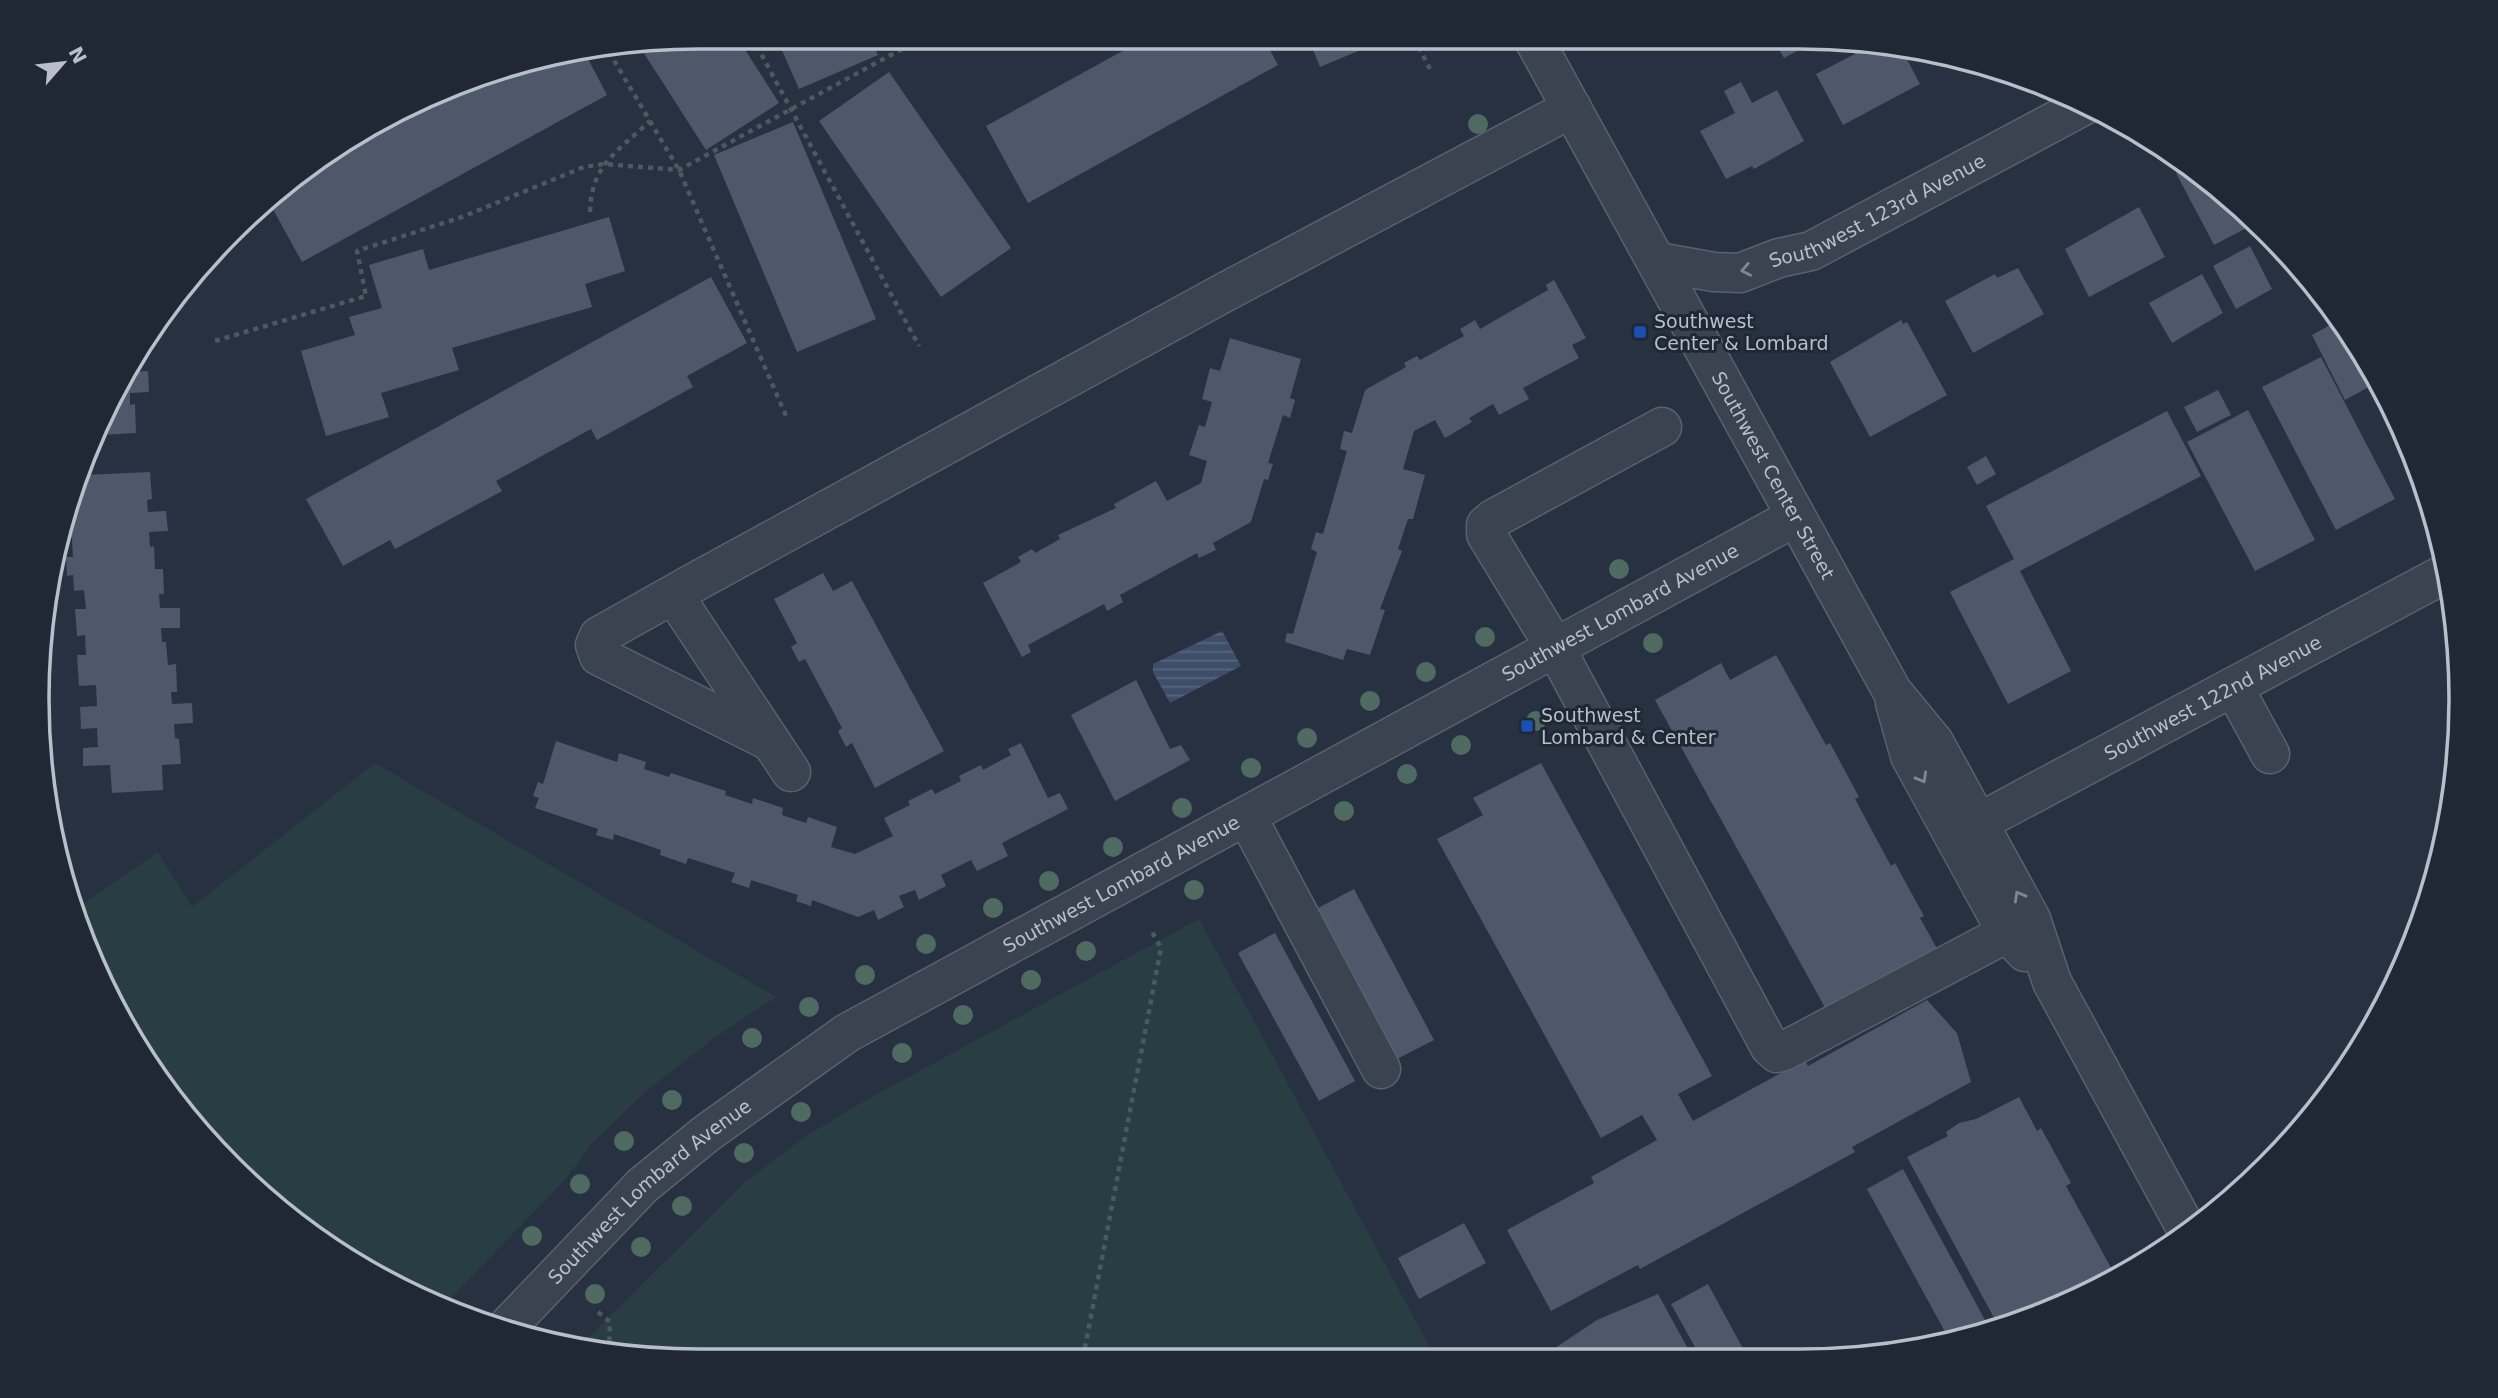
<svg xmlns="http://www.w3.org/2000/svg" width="2498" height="1398" viewBox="0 0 2498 1398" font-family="'DejaVu Sans',sans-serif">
  <defs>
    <pattern id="water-rules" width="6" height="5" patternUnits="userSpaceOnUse" patternTransform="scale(1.75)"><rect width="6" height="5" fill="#3e4e69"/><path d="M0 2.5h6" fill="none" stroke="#58667d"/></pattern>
  </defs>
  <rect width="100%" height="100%" fill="#273141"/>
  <path fill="#293e42" d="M375,763L776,997L713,1039L650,1088L593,1142L565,1180L445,1304L368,1272L201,1135L87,952L77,908L158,852L192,907Z
    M1199,919L1435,1357L656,1360L579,1347L745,1182L806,1136L866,1100Z"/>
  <path fill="url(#water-rules)" d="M1222,631L1241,666L1170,703L1153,672V664Z"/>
  <path fill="#4d586a" d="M699,37H737L779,103L706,150L640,47Z
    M776,37H870L878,55L799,89Z
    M1148,37H1263L1278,65L1028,203L986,126Z
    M1308,37L1347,38H1389L1320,67Z
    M1773,38H1821L1784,58Z
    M1847,39L1902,50L1920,84L1843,125L1816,74L1855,54Z
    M586,55L607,95L302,262L269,202L296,173L320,161L322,164L487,72Z
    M889,72L1011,248L941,297L819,121Z
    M1741,82L1752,103L1777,90L1804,141L1754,169L1752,166L1726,179L1700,131L1735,113L1724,91Z
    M793,122L876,319L797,352L714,155Z
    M2188,167L2236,201L2256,223L2214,245L2176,173Z
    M2139,207L2165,257L2089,297L2065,249Z
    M609,217L625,271L585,284L592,307L452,348L459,370L381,393L389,417L326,436L301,351L355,335L349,317L382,308L369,265L423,249L429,270Z
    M2250,246L2272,289L2236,309L2213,266Z
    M2018,268L2044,314L1973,353L1945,301L1995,274L1997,278Z
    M2202,274L2223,313L2172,343L2149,303Z
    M711,277L747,343L687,376L693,387L597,440L591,429L496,481L502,491L395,549L390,540L343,566L306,499Z
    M1554,280L1586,338L1572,345L1579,358L1523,388L1529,399L1499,415L1493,404L1469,418L1472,422L1445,438L1435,420L1414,431L1403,469L1425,475L1413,519H1408L1398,549L1402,551L1380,609L1385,610L1370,655L1347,649L1343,660L1285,642L1287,633L1293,634L1317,552L1311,549L1316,532L1323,534L1347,451L1340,449L1344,431L1352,433L1365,390L1406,367L1404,363L1417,356L1420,360L1464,336L1460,329L1475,320L1480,329L1548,290L1546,285Z
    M1901,320L1903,324L1907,322L1947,395L1870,437L1830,362Z
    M2339,320L2378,382L2345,400L2312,335Z
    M1230,338L1301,359L1290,398L1295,400L1290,418L1283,415L1268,463L1273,464L1268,480L1264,479L1251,522L1213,543L1216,550L1199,558L1197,553L1120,595L1123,602L1107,611L1104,604L1028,645L1031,652L1022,657L983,583L1021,562L1018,557L1032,549L1035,553L1060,539L1058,535L1116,508L1114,504L1156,481L1167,501L1201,483L1207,461L1189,455L1199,425L1205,427L1212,402L1202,399L1210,368L1220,371Z
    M2321,357L2395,499L2336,530L2262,387Z
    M148,371L149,392L130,393V405L135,404L136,433L101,435L130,372Z
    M2218,390L2231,415L2197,432L2184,407Z
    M2248,410L2315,540L2255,571L2187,442Z
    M2167,411L2201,476L2020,571L2071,671L2008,704L1950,592L2014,559L1986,506Z
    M1986,456L1996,474L1977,485L1967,467Z
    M150,472L152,499L147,500L148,512L166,511L168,531L149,532L150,547L154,546L155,569H163L164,594H159L160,608H180V628H161L162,642H166L168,665L176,664L177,692H171L172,704L192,703L193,723L174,724L175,738L179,739L181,764L162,765L163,790L112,793L110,765L83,766V748L98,747L97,728L81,729L80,707L97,706L96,685L79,686L77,655H86L85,635L77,636L75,609H86L84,590L74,591L73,575L67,576L66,557H73L72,538H65L64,517L71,513V502L83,475Z
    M823,573L833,591L852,581L944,751L875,788L852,743L846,747L838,731L842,728L805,659L799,662L791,647L797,643L774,599Z
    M1776,655L1826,745L1830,743L1859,797L1855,799L1891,866L1895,863L1924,916L1920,918L1939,952L1828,1013L1655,700L1721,663L1730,680Z
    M1136,680L1170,749L1181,745L1190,760L1115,801L1071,715Z
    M556,741L617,762L619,753L646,762L644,769L669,777L671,773L726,791L725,795L752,804L753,798L783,808L782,815L806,823L808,817L837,827L831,847L855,854L893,836L884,818L910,805L908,801L932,789L935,794L961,781L959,776L981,765L983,770L1011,755L1008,749L1021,743L1048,798L1060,793L1068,809L1002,843L1008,856L977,871L971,860L941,875L946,886L919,900L915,890L899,896L904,907L878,920L874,910L858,917L812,900L811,906L796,901L798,895L751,880L749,888L731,882L735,873L688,858L686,864L660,855L661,850L614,834L613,840L596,835L598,829L535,808L539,798L533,796L538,782L543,784Z
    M1541,763L1712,1076L1678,1094L1693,1121L1805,1060L1808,1066L1927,1000L1957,1033L1971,1082L1852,1147L1855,1152L1640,1269L1638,1265L1551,1311L1507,1230L1594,1183L1591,1177L1657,1140L1642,1115L1601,1138L1437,839L1483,815L1473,798Z
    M1354,889L1434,1040L1397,1059L1318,908Z
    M1275,933L1355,1081L1319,1101L1238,953Z
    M2019,1097L2037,1131L2041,1128L2071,1183L2066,1186L2115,1275L2012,1326L2000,1329L1907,1157L1948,1136L1946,1132L1959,1123L1976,1119Z
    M1903,1169L1991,1331L1950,1341L1867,1189Z
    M1464,1223L1486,1263L1419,1299L1398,1258Z
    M1708,1284L1747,1356H1700L1671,1304Z
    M1658,1294L1692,1356L1547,1357L1546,1354L1597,1320Z"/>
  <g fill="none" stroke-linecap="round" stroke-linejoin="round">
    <defs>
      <g id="minor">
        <path id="s1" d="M1533,38L1892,691L1934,742L2031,919L2052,982L2188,1232"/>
        <path id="s2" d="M1658,262L1714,272L1740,273L1779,258L1811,251L2085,105"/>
        <path d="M1662,427L1493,519L1486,525V534L1556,649L1770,1047L1777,1053L1784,1051L2007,933"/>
        <path d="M688,586L599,636L595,645L599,656L771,742"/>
        <path d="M2234,688L2270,754"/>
        <path d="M1895,703L1910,756L2007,933L2025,952"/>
        <path d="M791,772L681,606L680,595L688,586L1227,291L1572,108"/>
        <path d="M1247,817L1381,1069"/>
        <path id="s3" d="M1978,823L2446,573"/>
        <path id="s4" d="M505,1329L643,1185L707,1133L847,1033L1795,517"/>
      </g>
    </defs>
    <use href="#minor" stroke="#59616e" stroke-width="41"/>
    <path stroke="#485b5f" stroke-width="4.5" stroke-dasharray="5 5" stroke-linecap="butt" d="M752,37L919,346
      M1414,38L1430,69
      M609,52L679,170L787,418
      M590,212C591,165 617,152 650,121
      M215,341L366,296L357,251L462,217L584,167L604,164L679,170L924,37
      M598,1312L610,1322L609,1352
      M1083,1358L1161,948L1152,932"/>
    <use href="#minor" stroke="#3b4351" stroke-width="38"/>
  </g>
  <g fill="#4f6b61">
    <circle cx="1478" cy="124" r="10"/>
    <circle cx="1619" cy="569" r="10"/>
    <circle cx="1485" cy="637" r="10"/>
    <circle cx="1653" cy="643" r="10"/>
    <circle cx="1426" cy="672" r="10"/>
    <circle cx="1370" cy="701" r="10"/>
    <circle cx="1536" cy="721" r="10"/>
    <circle cx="1307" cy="738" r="10"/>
    <circle cx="1461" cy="745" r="10"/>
    <circle cx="1251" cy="768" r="10"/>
    <circle cx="1407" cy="774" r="10"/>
    <circle cx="1182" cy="808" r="10"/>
    <circle cx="1344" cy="811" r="10"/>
    <circle cx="1113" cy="847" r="10"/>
    <circle cx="1049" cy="881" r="10"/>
    <circle cx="1194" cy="890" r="10"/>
    <circle cx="993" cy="908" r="10"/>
    <circle cx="926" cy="944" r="10"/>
    <circle cx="1086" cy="951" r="10"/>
    <circle cx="865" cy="975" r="10"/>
    <circle cx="1031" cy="980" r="10"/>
    <circle cx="809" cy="1007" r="10"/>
    <circle cx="963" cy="1015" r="10"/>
    <circle cx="752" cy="1038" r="10"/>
    <circle cx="902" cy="1053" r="10"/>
    <circle cx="672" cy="1100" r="10"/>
    <circle cx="801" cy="1112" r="10"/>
    <circle cx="624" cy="1141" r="10"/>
    <circle cx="744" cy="1153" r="10"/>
    <circle cx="580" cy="1184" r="10"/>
    <circle cx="682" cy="1206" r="10"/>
    <circle cx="532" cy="1236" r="10"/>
    <circle cx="641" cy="1247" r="10"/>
    <circle cx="595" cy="1294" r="10"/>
  </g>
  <defs><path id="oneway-chevron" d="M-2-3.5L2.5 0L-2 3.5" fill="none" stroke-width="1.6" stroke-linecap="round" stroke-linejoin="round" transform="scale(1.75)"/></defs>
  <g stroke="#808794">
    <use href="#oneway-chevron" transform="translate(1746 270) rotate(169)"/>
    <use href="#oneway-chevron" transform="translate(1922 778) rotate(61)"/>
    <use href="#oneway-chevron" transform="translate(2019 896) rotate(-119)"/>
  </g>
  <g fill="#1a4fb4" stroke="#202836" stroke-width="2.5">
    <rect x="1633" y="325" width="14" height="14" rx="3.5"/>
    <rect x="1520" y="719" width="14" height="14" rx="3.5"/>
  </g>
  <g text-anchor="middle" stroke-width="6" stroke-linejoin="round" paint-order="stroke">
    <g font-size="19" fill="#b8bfcb" stroke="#202836">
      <text dy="7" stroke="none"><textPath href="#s2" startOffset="234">Southwest 123rd Avenue</textPath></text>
      <text dy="7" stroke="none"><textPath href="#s1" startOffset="499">Southwest Center Street</textPath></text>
      <text dy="7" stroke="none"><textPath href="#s4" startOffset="1334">Southwest Lombard Avenue</textPath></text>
      <text dy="7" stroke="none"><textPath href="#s3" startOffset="266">Southwest 122nd Avenue</textPath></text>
      <text dy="7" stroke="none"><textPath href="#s4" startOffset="766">Southwest Lombard Avenue</textPath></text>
      <text dy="7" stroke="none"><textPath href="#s4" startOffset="200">Southwest Lombard Avenue</textPath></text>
    </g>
    <g font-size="19" fill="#b8bfcb" stroke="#202836" text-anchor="start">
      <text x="1654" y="328">Southwest<tspan x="1654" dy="22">Center &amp; Lombard</tspan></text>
      <text x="1541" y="722">Southwest<tspan x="1541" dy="22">Lombard &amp; Center</tspan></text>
    </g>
  </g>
  <path d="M0 0H2498V1398H0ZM699 49H1799A650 650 0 0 1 2449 699V699A650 650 0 0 1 1799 1349H699A650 650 0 0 1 49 699V699A650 650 0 0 1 699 49Z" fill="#202836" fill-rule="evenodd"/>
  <path fill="none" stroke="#b8bfcb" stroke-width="3.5" d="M699 49H1799A650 650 0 0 1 2449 699V699A650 650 0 0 1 1799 1349H699A650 650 0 0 1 49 699V699A650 650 0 0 1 699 49Z"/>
  <g transform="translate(63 63) rotate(62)" stroke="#202836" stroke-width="5" paint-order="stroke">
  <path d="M0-5L12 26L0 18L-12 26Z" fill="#b8bfcb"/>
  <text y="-10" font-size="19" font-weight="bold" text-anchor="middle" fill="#b8bfcb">N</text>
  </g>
</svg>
